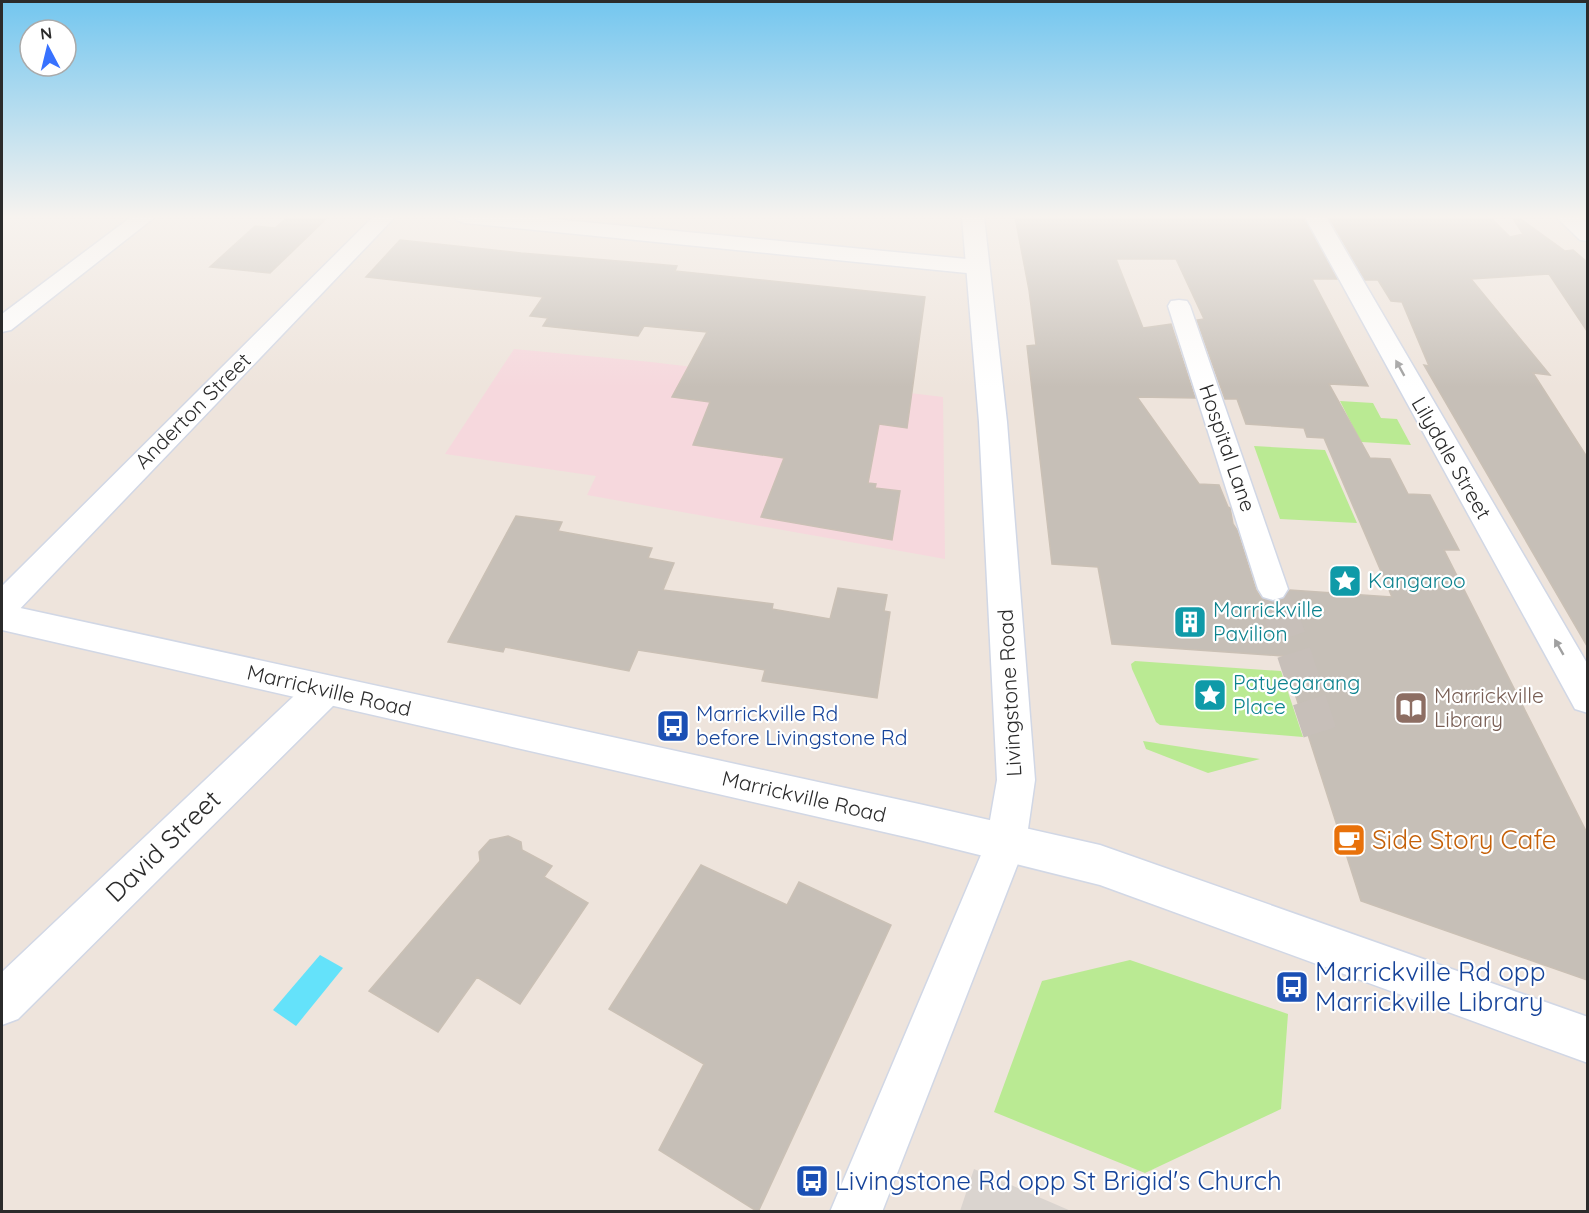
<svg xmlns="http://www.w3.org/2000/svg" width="1589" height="1213" viewBox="0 0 1589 1213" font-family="Quicksand,sans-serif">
  <rect width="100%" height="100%" fill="#eee4dc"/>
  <path fill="#f6d8dd" d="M514,349L651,362L943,397L945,559L587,495L596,476L445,454Z"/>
  <path fill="#baea93" d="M1340,401L1373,403L1381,418L1397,419L1411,445L1345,441L1354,429Z
    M1254,446L1325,450L1357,523L1280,519Z
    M1135,661L1281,671L1303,737L1160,725L1156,722L1132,669L1131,664Z
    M1143,741L1260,759L1208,773L1146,749Z
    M1130,960L1288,1014L1281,1109L1145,1173L994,1112L1042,981Z"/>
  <path fill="#dad4cf" d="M974,1169L1071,1211H960Z"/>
  <path fill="#64e2fa" d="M320,955L343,968L296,1026L273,1010Z"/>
  <path fill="#c6bfb7" stroke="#cac0b5" stroke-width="1.5" fill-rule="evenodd" d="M288,217H328L270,273L210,267L255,226L275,228Z
    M1015,217H1303L1337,279H1312L1368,386L1329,384L1370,458L1390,459L1408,494L1430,495L1459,550H1444L1587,833V980L1361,901L1283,656L1112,644L1098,567L1052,564L1027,346L1036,345L1029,290ZM1116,259H1176L1204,319L1197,320L1225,399H1237L1246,424L1304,428L1307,437L1324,438L1392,597L1290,590L1284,599L1274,602L1261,598L1256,590L1237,530L1233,524L1230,508L1228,507L1219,485L1199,484L1137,397L1195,398L1171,324L1143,328Z
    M1329,217H1490L1510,237L1523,234L1512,217H1518L1565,251L1573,250L1587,262V331L1549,274L1471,279L1550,375L1533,373L1587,457V646L1424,365L1429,366L1402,302L1391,301L1378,280H1365Z
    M400,240L521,253L643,263L677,266L675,271L925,297L907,428L879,424L868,483L876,484L875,488L900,491L892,540L761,517L784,458L693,445L710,402L672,397L707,332L644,326L638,336L543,326L548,318L530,316L543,297L366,277Z
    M516,516L562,522L558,531L652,548L648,558L674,563L663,590L773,604L772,609L830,619L838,588L887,595L884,611L890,612L877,698L762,681L765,670L638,650L629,671L505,647L503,652L448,642Z
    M508,836L521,842L522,850L552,866L544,877L588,903L520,1004L477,977L438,1032L369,991L480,861L479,852L490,840Z
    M701,865L787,905L799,882L891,925L758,1212L659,1150L704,1064L609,1009Z"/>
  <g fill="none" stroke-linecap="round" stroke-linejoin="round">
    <path stroke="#c7bfb9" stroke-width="27" stroke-dasharray="27 14" stroke-linecap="butt" d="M1273,589L1279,606"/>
    <path stroke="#c7bfb9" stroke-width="34" stroke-dasharray="34 16" stroke-linecap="butt" d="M1278,605L1324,745"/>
    <defs>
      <path id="pedestrian" d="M1179,300L1187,301L1190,306L1288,589L1283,597L1273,600L1263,597L1258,589L1168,306L1171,301Z"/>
      <path id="minor" d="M131,217H155L11,330L2,332V314Z
        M373,217H395L14,615L2,619V586Z
        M455,217H532L977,260L985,262L988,267L985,272L977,274L465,223L458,221Z
        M1305,217H1326L1588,665V713L1575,709Z
        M1556,217H1579L1588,224V241L1580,240Z
        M325,675L338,679L343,690L338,701L18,1019L2,1025V972L312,679Z"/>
      <path id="tertiary" d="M962,217H984L1007,422L1035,780L1026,843L882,1212H830L986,843L997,780L979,422Z"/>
      <path id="secondary" d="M2,604L919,804L1100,845L1588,1017V1063L1100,885L919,840L2,630Z"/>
    </defs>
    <use href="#pedestrian" stroke="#d1d7e5" stroke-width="3"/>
    <use href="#minor" stroke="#d1d7e5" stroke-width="3"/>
    <use href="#tertiary" stroke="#d1d7e5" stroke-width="3"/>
    <use href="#secondary" stroke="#d1d7e5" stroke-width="3"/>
    <use href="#pedestrian" fill="#fff" fill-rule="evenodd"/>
    <use href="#minor" fill="#fff" fill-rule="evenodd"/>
    <use href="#tertiary" fill="#fff" fill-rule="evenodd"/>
    <use href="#secondary" fill="#fff" fill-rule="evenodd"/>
  </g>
  <defs><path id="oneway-solid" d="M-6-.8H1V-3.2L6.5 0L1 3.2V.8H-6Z" transform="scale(1.5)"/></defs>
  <g fill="#a0a0a0">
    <use href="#oneway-solid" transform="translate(1400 368) rotate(-119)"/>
    <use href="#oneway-solid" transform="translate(1559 647) rotate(-120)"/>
  </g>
  <linearGradient id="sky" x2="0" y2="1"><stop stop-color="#73c6ef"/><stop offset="0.56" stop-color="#f7f3ef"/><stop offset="1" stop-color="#f7f3ef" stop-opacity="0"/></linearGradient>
  <rect width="1589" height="387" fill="url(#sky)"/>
  <defs>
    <symbol id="sight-square" viewBox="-11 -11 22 22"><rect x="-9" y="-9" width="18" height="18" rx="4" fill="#0f9aa8" stroke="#fff"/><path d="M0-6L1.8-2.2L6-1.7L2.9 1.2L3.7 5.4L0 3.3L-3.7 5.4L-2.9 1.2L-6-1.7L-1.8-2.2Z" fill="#fff"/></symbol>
    <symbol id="building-square" viewBox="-11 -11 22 22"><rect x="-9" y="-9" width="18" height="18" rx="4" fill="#0f9aa8" stroke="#fff"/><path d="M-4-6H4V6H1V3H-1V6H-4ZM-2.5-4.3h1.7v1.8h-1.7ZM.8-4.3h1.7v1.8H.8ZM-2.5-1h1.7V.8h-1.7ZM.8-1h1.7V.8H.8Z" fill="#fff"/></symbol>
    <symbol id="library-square" viewBox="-11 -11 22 22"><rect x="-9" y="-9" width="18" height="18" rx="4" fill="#8d6e63" stroke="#fff"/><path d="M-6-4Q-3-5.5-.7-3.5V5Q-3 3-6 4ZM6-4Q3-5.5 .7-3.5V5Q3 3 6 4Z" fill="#fff"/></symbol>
    <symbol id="bus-square" viewBox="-11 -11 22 22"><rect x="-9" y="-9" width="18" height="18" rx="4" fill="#1a4fb4" stroke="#fff"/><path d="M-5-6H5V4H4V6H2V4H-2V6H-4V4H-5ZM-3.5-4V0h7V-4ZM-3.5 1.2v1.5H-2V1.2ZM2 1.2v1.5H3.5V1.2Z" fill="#fff"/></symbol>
    <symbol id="cafe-square" viewBox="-11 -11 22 22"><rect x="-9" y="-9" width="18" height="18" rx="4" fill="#e8710a" stroke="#fff"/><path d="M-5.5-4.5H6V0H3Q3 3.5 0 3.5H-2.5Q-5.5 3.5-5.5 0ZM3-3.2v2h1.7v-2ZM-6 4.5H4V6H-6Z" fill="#fff"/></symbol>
  </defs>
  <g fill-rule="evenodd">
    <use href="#sight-square" x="1326" y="562" width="38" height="38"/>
    <use href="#building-square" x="1171" y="603" width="38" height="38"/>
    <use href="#sight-square" x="1191" y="676" width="38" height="38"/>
    <use href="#library-square" x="1392" y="689" width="38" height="38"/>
    <use href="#bus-square" x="654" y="707" width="38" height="38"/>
    <use href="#cafe-square" x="1330" y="821" width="38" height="38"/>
    <use href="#bus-square" x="1273" y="968" width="38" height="38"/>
    <use href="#bus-square" x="793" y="1162" width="38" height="38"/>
  </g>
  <g text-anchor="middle" stroke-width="4.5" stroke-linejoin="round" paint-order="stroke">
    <g font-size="21" fill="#2b2b2b" stroke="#fff">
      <text transform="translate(193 411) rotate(-45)" y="7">Anderton Street</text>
      <text transform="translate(1227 448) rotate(71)" y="7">Hospital Lane</text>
      <text transform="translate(1451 458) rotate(60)" y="7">Lilydale Street</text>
      <text transform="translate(329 691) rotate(13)" y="7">Marrickville Road</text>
      <text transform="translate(1010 693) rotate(-93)" y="7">Livingstone Road</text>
      <text transform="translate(804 797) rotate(13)" y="7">Marrickville Road</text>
    </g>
    <g font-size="21" fill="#0d838f" stroke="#fff" text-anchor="start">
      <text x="1368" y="588">Kangaroo</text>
      <text x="1213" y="617">Marrickville<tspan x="1213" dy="24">Pavilion</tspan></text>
      <text x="1233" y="690">Patyegarang<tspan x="1233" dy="24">Place</tspan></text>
    </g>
    <g font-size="21" fill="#785e54" stroke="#fff" text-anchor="start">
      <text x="1434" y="703">Marrickville<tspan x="1434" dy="24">Library</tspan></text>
    </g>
    <g font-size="21" fill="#164399" stroke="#fff" text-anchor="start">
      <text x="696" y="721">Marrickville Rd<tspan x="696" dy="24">before Livingstone Rd</tspan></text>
    </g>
    <g font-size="26" fill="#c56008" stroke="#fff" text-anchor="start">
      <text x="1372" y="849">Side Story Cafe</text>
    </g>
    <g font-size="26" fill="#2b2b2b" stroke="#fff">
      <text transform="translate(163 846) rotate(-44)" y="9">David Street</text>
    </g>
    <g font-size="26" fill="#164399" stroke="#fff" text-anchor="start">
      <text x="1315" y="981">Marrickville Rd opp<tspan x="1315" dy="30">Marrickville Library</tspan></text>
      <text x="835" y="1190">Livingstone Rd opp St Brigid's Church</text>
    </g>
  </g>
  <rect width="1589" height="1213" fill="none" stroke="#2b2b2b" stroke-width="6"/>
  <g transform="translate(48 48) rotate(353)"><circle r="28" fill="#ffffff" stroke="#aaaaaa" stroke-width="1.5"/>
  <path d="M0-4.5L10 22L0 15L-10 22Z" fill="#3872ff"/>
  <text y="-9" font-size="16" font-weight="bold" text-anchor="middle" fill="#2b2b2b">N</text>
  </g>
</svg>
